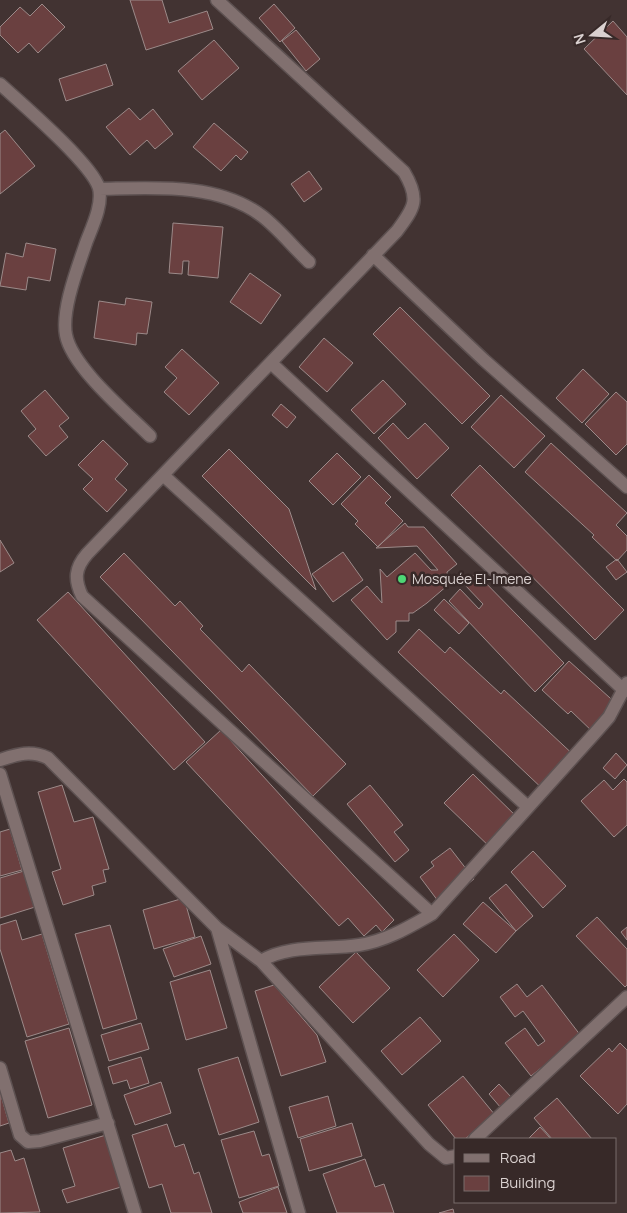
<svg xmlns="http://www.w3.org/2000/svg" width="627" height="1213" viewBox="0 0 627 1213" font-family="Manrope,sans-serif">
  <rect width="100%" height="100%" fill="#423332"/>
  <path fill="#6a4040" stroke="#9c8a89" d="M130,0H162L169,23L207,11L213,29L146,50Z
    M42,4L65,27L38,53L29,43L18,53L0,35V27L20,7L30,16Z
    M274,4L295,28L280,42L259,18Z
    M613,21L627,37V95L584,49Z
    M296,30L320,59L306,71L282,41Z
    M214,40L239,68L202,100L178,71Z
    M106,64L113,85L66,101L59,79Z
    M129,108L140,120L153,109L173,134L155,149L147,140L130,155L106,127Z
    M214,123L248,152L241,160L236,155L221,171L193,147Z
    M5,130L35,166L0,194V134Z
    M309,171L322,189L304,202L291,184Z
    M173,223L223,227L218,278L188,275L189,261H183L182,274L169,273Z
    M26,243L56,249L50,281L28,277L26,290L0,286L6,253L23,257Z
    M250,273L281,295L261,324L230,302Z
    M126,298L152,302L147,334L137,333L136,345L94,338L99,301L125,305Z
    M400,307L490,396L462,424L373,334Z
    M324,338L353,363L327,392L299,367Z
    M182,349L219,383L189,415L164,392L177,378L165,367Z
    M583,369L609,394L582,423L556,398Z
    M383,380L406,404L374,434L351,410Z
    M45,390L69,418L59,426L68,437L46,456L28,436L36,429L21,411Z
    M616,392L627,402V444L616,455L585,424Z
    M501,395L545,436L514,468L471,427Z
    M281,404L296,417L287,428L272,415Z
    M393,423L408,439L425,423L449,448L417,479L378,438Z
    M103,440L128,464L115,479L127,490L107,512L83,489L93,479L78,465Z
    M551,443L627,513L616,525L627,536V550L617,561L592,537L594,535L525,472Z
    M229,449L289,509L316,590L202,476Z
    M337,453L361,477L333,505L309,481Z
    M480,465L624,610L595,640L451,495Z
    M369,475L391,497L385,503L403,521L378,547L355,524L358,521L341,504Z
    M405,523L408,527H424L457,564L447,572L448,585L427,603L413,613H409V621H396V632L387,640L351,600L367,586L382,603L380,569L387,577L415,553L431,570H438L417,546L376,548Z
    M0,540L14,563L0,572Z
    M343,552L363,580L333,602L312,574Z
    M124,553L175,606L180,601L203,626L200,629L242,672L249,664L346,764L313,796L100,577Z
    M617,559L627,572L616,580L606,567Z
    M476,573L564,663L535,692L449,601L460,589L479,609L483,604L464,584Z
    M68,592L205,742L174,770L37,620Z
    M444,599L469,623L459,634L434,610Z
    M419,629L445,653L450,647L501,694L504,690L578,759L547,793L398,652Z
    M569,661L620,707L595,734L571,711L568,714L542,690Z
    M221,730L394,920L382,932L376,925L364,936L348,918L339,926L186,762Z
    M616,753L627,765L615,779L603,768Z
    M473,774L521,821L493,850L444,803Z
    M624,779L627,782V825L614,837L581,801L604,780L613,790Z
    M62,785L74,822L93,817L109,869L103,870L106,882L92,886L94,895L63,905L52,872L61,869L38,792Z
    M370,785L403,825L394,832L409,850L395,862L347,804Z
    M10,829L22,870L0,876V832Z
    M450,848L474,879L441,905L420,877L434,866L431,862Z
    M533,851L566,886L543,908L511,872Z
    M24,871L35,907L0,918V878Z
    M506,884L533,916L516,931L489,898Z
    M184,898L195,937L154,949L143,910Z
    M483,902L516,931L496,953L463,924Z
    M597,917L627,949V985L625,987L576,936Z
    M16,920L22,940L42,934L69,1024L27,1037L0,949V925Z
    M110,925L137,1019L103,1029L75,934Z
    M627,927V940L621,932Z
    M454,934L479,960L443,997L417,970Z
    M201,936L211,964L174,977L163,949Z
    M356,952L390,988L353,1023L319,987Z
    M210,970L227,1028L186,1040L170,982Z
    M517,984L527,997L542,985L581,1036L531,1076L505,1043L525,1028L538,1046L545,1041L523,1011L515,1017L500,997Z
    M274,985L317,1035L326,1062L281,1076L255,991Z
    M420,1017L441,1041L402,1075L381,1051Z
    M141,1023L149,1049L109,1061L101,1035Z
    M69,1028L92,1105L48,1118L25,1041Z
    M620,1043L627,1050V1104L618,1114L580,1076L609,1048L612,1052Z
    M141,1057L149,1083L130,1089L127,1080L113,1084L108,1067Z
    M238,1057L259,1122L219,1135L198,1069Z
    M463,1076L495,1115L465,1139H456L428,1105Z
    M161,1082L171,1113L135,1125L124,1095Z
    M499,1084L512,1098L501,1108L489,1094Z
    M0,1092L9,1123L0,1126Z
    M328,1096L336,1126L298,1138L289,1107Z
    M557,1098L592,1139H552L534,1118Z
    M352,1123L362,1156L309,1171L300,1139Z
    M167,1124L175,1147L184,1144L194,1174L199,1172L212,1213H171L162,1184L149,1188L132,1135Z
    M540,1127L551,1139L529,1138Z
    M254,1131L262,1156L269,1154L279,1186L239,1198L221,1140Z
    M106,1135L121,1187L67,1203L62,1190L75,1186L63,1148Z
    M11,1150L15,1161L24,1158L40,1212L0,1213V1153Z
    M365,1159L375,1187L384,1184L394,1213H337L323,1174Z
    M278,1187L287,1213H243L239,1202Z
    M453,1209L454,1213H439Z"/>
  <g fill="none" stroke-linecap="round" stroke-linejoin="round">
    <defs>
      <path id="minor" d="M217,0L404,172C420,199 415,207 397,231L87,554C75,568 74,579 82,596L432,914C409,927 386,941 359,945C327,950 289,944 261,961
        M0,84C22,104 91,163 99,188C103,205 92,227 86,243C78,267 61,310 66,335C72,367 126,412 150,436
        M99,189C152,188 217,182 262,216C279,229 293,247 309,262
        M373,255L484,360L627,487
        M271,363L625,691
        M163,475L528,807
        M0,760C18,754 31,750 48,758L217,928L261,961L429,1144L446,1158L456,1156
        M0,774L135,1213
        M432,914L595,733L609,717L627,683
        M217,928L299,1213
        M0,1068L20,1135L28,1142L40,1141L108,1123
        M475,1139L627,997"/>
    </defs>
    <use href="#minor" stroke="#5d5151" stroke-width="15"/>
    <use href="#minor" stroke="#81706f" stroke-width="12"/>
  </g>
  <circle fill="#4ed675" stroke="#372928" stroke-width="2" cx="402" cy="579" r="5"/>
  <g text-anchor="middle" stroke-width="5" stroke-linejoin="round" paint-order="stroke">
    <g font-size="14" fill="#dad1d0" stroke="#372928" text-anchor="start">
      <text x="412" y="584">Mosquée El-Imene</text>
    </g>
  </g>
  <rect x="454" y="1138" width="162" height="65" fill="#372928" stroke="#786c6b"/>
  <rect x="464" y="1154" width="25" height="8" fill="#81706f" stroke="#786c6b"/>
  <text x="500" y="1163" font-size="15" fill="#dad1d0">Road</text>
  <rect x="464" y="1176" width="25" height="15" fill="#6a4040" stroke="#786c6b"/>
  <text x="500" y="1188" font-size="15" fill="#dad1d0">Building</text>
  <g transform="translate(592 35) rotate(252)" stroke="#372928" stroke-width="4" paint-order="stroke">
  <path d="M0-4L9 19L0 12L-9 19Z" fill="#dad1d0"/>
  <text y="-8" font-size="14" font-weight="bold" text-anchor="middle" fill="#dad1d0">N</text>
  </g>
</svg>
